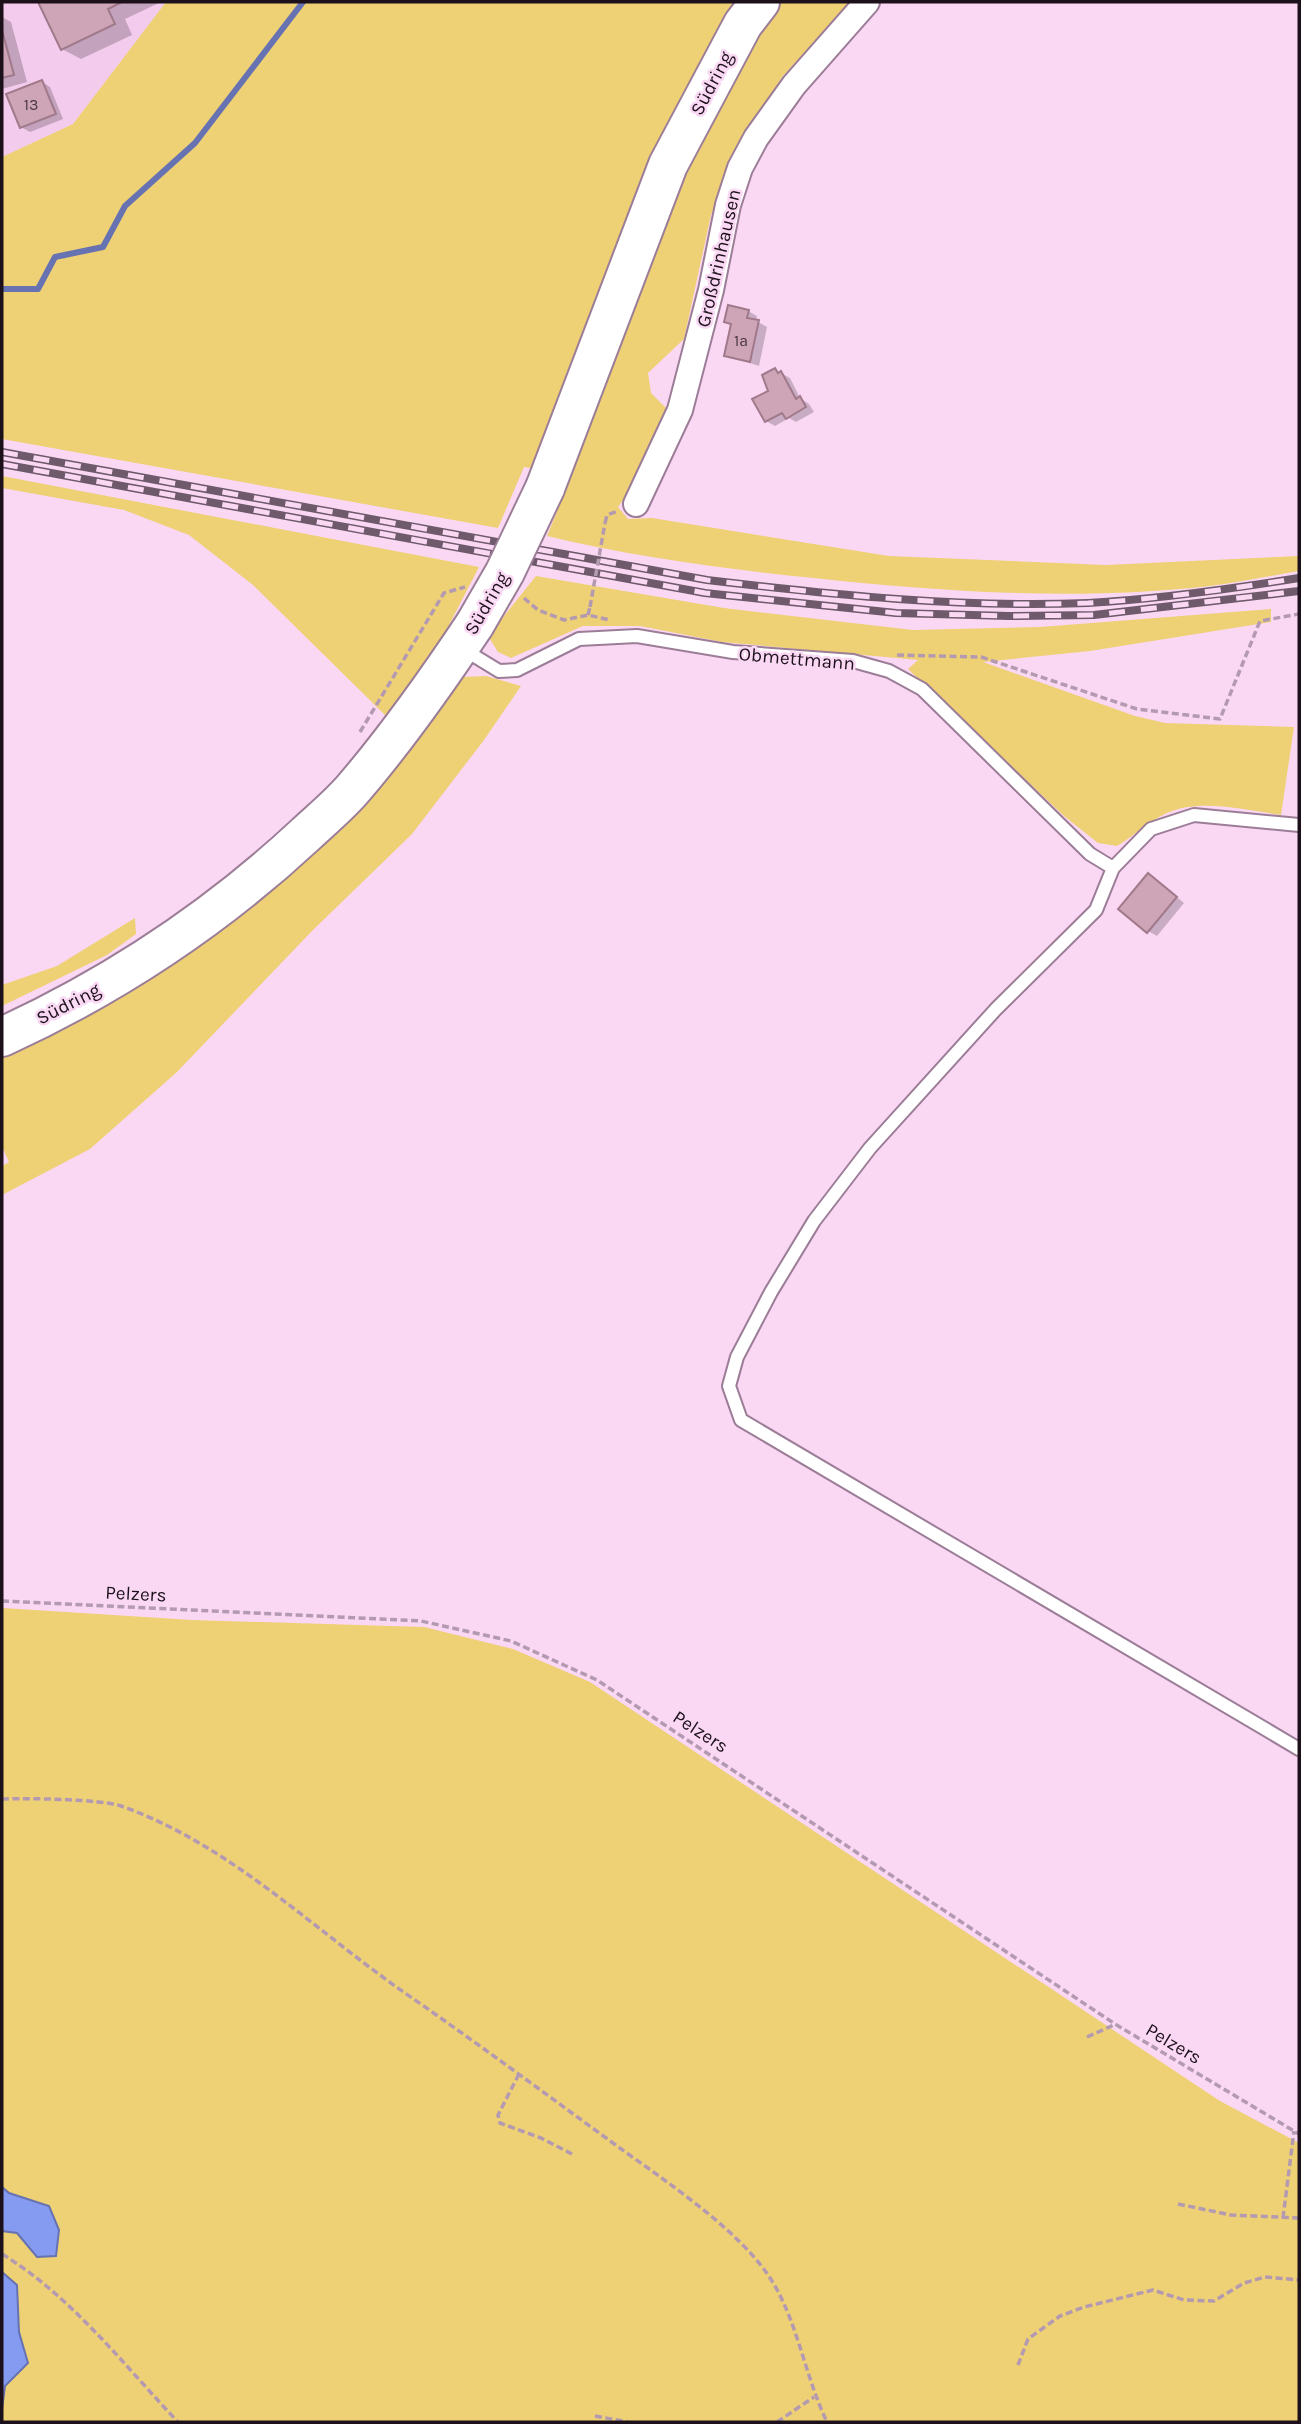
<svg xmlns="http://www.w3.org/2000/svg" width="1301" height="2424" viewBox="0 0 1301 2424" font-family="Karla,sans-serif">
  <rect width="100%" height="100%" fill="#fad8f4"/>
  <path fill="#f3cbec" d="M2,2H166L73,124L2,157Z"/>
  <path fill="#eed075" d="M166,2H746L539,469L524,467L498,528L2,439V157L73,124Z
    M779,2H851L782,77L741,143L711,215L684,339L648,373L651,393L671,413L643,473L618,507L628,519L652,518L889,556L1106,565L1299,556V571C1270,576 1240,582 1210,586C1079,601 944,592 814,578C724,569 635,557 547,536L573,472L669,190L743,50Z
    M2,476L479,567L447,629L387,717L253,585L189,535L124,510L2,488Z
    M536,576L724,608L913,630L1040,627L1271,609V622L1090,651L983,662L1135,716L1165,723L1294,727L1281,815C1246,810 1200,798 1167,813C1149,821 1134,836 1117,846L1098,843L1064,816L908,669L918,660L722,642L640,626H583L511,658L498,652L488,636Z
    M486,676L521,686L484,740L412,834L312,931L177,1072L90,1149L2,1195V1166L9,1162L2,1146V1047L117,991L461,677Z
    M135,918L136,934L107,955L2,1006V985L57,966Z
    M3,1608L192,1620L424,1627L513,1649L590,1682L1220,2101L1299,2143V2422H2Z"/>
  <path fill="#859bf1" stroke="#6672b1" stroke-width="2" d="M2,2187L9,2193L49,2206L59,2230L56,2256L37,2257L17,2233L2,2231Z
    M2,2272L17,2285L19,2332L28,2363L5,2386L2,2409Z"/>
  <path fill="#0003" d="M40,2H161L125,19L132,35L81,59L62,49Z
    M2,17L11,22L27,82L2,89Z
    M41,81L50,87L63,119L30,132L21,127Z
    M748,311L757,316L756,321L767,327L759,366L726,355L732,325L726,322Z
    M775,370L790,378L800,398L809,404L814,412L796,422L789,418L775,426L766,421Z
    M1157,881L1184,903L1157,936L1148,931Z"/>
  <g fill="none" stroke-linecap="round" stroke-linejoin="round">
    <path stroke="#6672b1" stroke-width="6" d="M2,289H38L55,257L103,247L125,206L195,143L303,2"/>
  </g>
  <path fill="#cea5b6" stroke="#a0798a" stroke-width="2" d="M38,2H122L108,9L115,24L61,50Z
    M2,30L14,75L2,78Z
    M42,80L56,114L20,128L6,94Z
    M728,305L749,310L747,318L759,320L750,362L724,356L731,324L724,322Z
    M775,368L778,373L781,371L796,399L800,396L806,407L786,419L782,413L765,422L752,399L768,391L762,375Z
    M1148,873L1177,897L1147,933L1118,909Z"/>
  <g fill="none" stroke-linecap="round" stroke-linejoin="round">
    <defs>
      <path id="service" d="M463,649L499,671L517,670L579,639L637,636L733,652L853,661L889,671L922,689L1090,854L1113,868
        M1299,825L1194,815L1151,829L1113,868L1096,910L996,1009L870,1148L814,1221L771,1292L737,1357L729,1386L741,1420L1299,1749"/>
      <path id="minor" d="M636,504L680,410L711,290L728,205L740,168L756,138L794,85L867,2"/>
      <path id="primary" d="M545,488L668,165L743,24L760,2
        M2,1037C113,986 216,918 306,834C321,820 338,806 352,790C397,738 437,681 475,624"/>
    </defs>
    <use href="#service" stroke="#9c7d97" stroke-width="16"/>
    <use href="#minor" stroke="#9c7d97" stroke-width="28"/>
    <use href="#primary" stroke="#9c7d97" stroke-width="42"/>
    <path stroke="#b49ab0" stroke-width="3.5" stroke-dasharray="7 3.5" stroke-linecap="butt" d="M605,523L607,515L618,511
      M524,598L538,610L564,620L588,615L610,620
      M588,615L590,607
      M897,655L981,657L1137,709L1220,719L1260,621L1299,614
      M360,732L444,593L465,587
      M2,1601L421,1621L511,1641L597,1680L1115,2024L1299,2134
      M2,1799C25,1798 101,1799 121,1806C229,1844 313,1929 405,1993C477,2043 546,2094 617,2146C664,2180 732,2225 766,2272C797,2315 804,2375 827,2422
      M1087,2037L1114,2025
      M519,2074L498,2115L500,2123L541,2138L572,2154
      M1178,2204L1231,2215L1299,2218
      M1283,2218L1294,2131
      M2,2254C71,2296 123,2364 178,2422
      M1018,2365L1028,2339L1060,2316L1084,2307L1153,2290L1184,2300L1214,2301L1244,2283L1265,2277L1299,2280
      M595,2416L628,2422
      M777,2422L814,2397"/>
    <use href="#service" stroke="#fff" stroke-width="12"/>
    <use href="#minor" stroke="#fff" stroke-width="24"/>
    <use href="#primary" stroke="#fff" stroke-width="38"/>
    <defs>
      <path id="rail" d="M2,452L707,580C834,595 961,608 1088,603C1159,599 1230,589 1299,578
        M2,464L705,593L896,613L1009,616L1094,615L1299,591"/>
    </defs>
    <use href="#rail" stroke="#6e5a6b" stroke-width="8"/>
    <use href="#rail" stroke="#fad8f4" stroke-width="5" stroke-dasharray="16" stroke-linecap="butt"/>
    <defs>
      <path id="primary-bridge" d="M475,624L505,572L545,488"/>
    </defs>
    <use href="#primary-bridge" stroke="#9c7d97" stroke-width="42" stroke-linecap="butt"/>
    <path stroke="#b49ab0" stroke-width="3.5" stroke-dasharray="7 3.5" stroke-linecap="butt" d="M590,607L605,523"/>
    <use href="#primary-bridge" stroke="#fff" stroke-width="38"/>
  </g>
  <g text-anchor="middle" stroke-width="5" stroke-linejoin="round" paint-order="stroke">
    <g font-size="16" fill="#483642">
      <text x="31" y="110">13</text>
      <text x="741" y="346">1a</text>
    </g>
    <g font-size="19" fill="#1c111b" stroke="#fad8f4">
      <text transform="translate(711 83) rotate(-62)" y="7">Südring</text>
      <text transform="translate(718 258) rotate(-77)" y="7">Großdrinhausen</text>
      <text transform="translate(486 603) rotate(-60)" y="7">Südring</text>
      <text transform="translate(797 658) rotate(5)" y="7">Obmettmann</text>
      <text transform="translate(68 1003) rotate(-27)" y="7">Südring</text>
      <text transform="translate(136 1593) rotate(3)" y="7">Pelzers</text>
      <text transform="translate(701 1731) rotate(33)" y="7">Pelzers</text>
      <text transform="translate(1174 2043) rotate(31)" y="7">Pelzers</text>
    </g>
  </g>
  <rect width="1301" height="2424" fill="none" stroke="#1c111b" stroke-width="7"/>
</svg>
